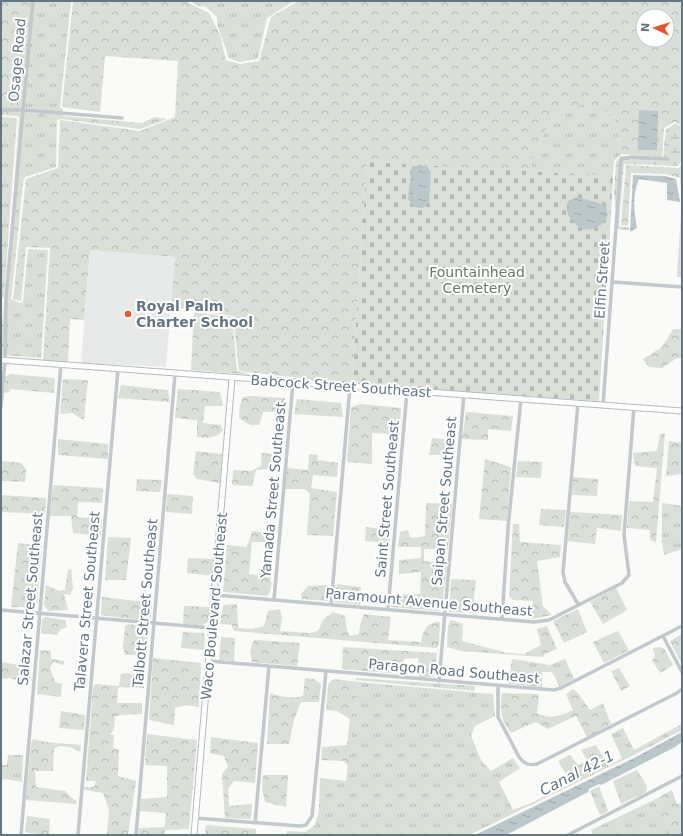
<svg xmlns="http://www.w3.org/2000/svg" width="683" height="836" viewBox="0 0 683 836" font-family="'DejaVu Sans',sans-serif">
  <defs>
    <pattern id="grass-tufts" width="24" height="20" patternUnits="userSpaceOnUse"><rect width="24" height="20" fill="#dadfd7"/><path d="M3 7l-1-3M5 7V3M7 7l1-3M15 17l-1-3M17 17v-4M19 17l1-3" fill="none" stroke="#b4b9b4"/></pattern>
    <pattern id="forest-crowns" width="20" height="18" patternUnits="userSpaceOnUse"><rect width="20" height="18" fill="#dadfd7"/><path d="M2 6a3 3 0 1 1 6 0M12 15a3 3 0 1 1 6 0" fill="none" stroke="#b4b9b4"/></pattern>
    <pattern id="wetland-marsh" width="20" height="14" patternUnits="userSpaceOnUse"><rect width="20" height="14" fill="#dadfd7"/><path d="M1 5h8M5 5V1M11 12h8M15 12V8" fill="none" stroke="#b4b9b4"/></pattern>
    <pattern id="cemetery-stones" width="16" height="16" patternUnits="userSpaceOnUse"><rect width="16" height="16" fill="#dadfd7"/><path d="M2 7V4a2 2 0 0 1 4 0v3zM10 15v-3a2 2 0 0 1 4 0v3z" fill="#b4b9b4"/></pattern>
    <pattern id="water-ripples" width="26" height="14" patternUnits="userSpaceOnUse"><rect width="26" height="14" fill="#bbc7cb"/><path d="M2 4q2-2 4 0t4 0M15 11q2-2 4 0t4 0" fill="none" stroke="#9ca6aa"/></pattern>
  </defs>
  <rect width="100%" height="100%" fill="#fafaf8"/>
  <path fill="#e8e9e9" d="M90,250L175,257L166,367L81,363Z"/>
  <path fill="url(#grass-tufts)" d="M29,1H71L60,107L63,109L62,119L57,120L56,167L25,177L23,182L16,165Z
    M189,1H294L267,18L258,59L240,62L228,58C227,45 216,30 217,17L206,7L199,6Z
    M582,104L614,114L621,154L614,161L613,176L532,171V159L553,115Z
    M1,117L17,118L4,296L1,300Z
    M17,243L11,299L20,303L23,302L28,249L48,250L41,358L1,355C1,317 7,281 10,244Z
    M662,503L682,506V549L664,555L662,542Z
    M512,659L550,665L565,659L574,679L560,687L552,672H542V687L509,684Z
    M356,678L475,686V691L356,680Z
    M358,682L493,694L495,716L475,726L471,736L481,760L491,771L513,758L520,768L499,782L513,810L531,803L571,783L558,761L570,755L578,765L588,762L581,750L596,745L609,766L622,758L611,734L623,728L634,750L682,724V730L632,756L469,835H287V831L305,832L315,825L319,810L320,778L346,781Z
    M8,755H23L22,782L5,779L1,780L2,765H7Z
    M637,770L647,786L646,792L621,804L613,781Z
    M599,786L608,811L600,815L590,791Z
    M654,800C662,810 667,821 666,835H642L640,833L636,835H593L591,830Z"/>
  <path fill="url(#forest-crowns)" fill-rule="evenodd" d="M1,1H29L16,165L23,182L17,243L10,244L19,118L17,116L1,115Z
    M73,1H185L209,13L220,35L226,60L240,64L259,61L271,17L298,1H682V125L674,122L664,128L662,157L621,154L614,114L582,104L553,115L532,159V171L613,176L609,249L367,162L352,384L239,371L233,316L171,307L175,257L90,250L84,320L70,319L68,362L43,360L50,248L26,247L21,301L13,299L26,179L58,168L60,120L140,131L175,117L178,61L105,56L100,112L62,107ZM643,16H667V40H643Z
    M62,116L142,123L155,117L167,119L140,129L62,119Z
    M682,163V202L680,178L665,174L631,173L628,226L621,225L626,165L679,168Z
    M194,312L232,317L237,371L256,375L191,370Z
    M673,329H682V358H677L662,368L649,367L643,359L662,347Z
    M9,374L55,378L54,393L11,389L9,392L4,393L5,377Z
    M63,379L88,380L84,419H81L73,413L60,414Z
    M121,385L168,390L170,402L118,398Z
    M178,389L220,392L223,406H205L203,423L221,425L223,430C217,439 207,438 197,437V420L175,418Z
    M251,396L285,398L283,411L263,412L259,425H250L239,418L240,406L243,397Z
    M297,399L341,403L343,417L294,414Z
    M361,404L401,408L400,434L372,433V464L347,462L351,407Z
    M466,412L513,416L511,431L488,429V440L462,439Z
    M665,433L656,542L650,540V530L627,528L629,501L653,502L657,468L635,466L633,453L657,451L660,434Z
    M432,438L454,440L455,455H429Z
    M58,439L108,444V459L58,455Z
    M669,441L682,443V474L666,476Z
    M196,451L222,454L220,483L197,479L193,474Z
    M262,453L282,455L280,468L256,470L252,486L232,485L233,470L251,471L261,466Z
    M309,454L318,455L317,460L338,463L337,477L313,475L311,488L337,492L333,536L307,535L310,494L306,489H285L287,468L308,470Z
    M485,459L511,467L507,521L479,519Z
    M1,461L21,463L26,469L25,482L1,481Z
    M518,461L542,462L541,478L516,477Z
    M573,477L598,479L597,496L572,495Z
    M137,479L162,480L160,492L136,491Z
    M53,485L103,488L102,503L78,502L77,517L102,519L101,536L73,533L71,516H50Z
    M167,494L193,496L192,514L166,512Z
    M1,495L46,498L45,514L1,512Z
    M426,503L452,504L448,549H424V561L447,564L442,607L439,611L391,607L394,595L420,594L421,572L399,574V560L421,558V547H398L400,532L408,530L410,537L415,538L425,536Z
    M541,509L566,510L564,527L539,525Z
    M570,512L622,515L621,531L597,528L595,544L568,541Z
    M513,524H519L520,542L561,545L560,557L537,561L543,606L552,615L532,619L533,601L513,600L509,596Z
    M366,527L391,530L390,543L365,541Z
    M252,531L267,533V542H252L249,574L270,577C273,583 271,592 267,596L223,592L227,545L247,547Z
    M108,537L131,538L126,580H105Z
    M18,543L42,546L37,603L30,607H11Z
    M188,558L214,559L213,576L187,573Z
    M71,569L73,588L70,595L64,594L68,610L48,611L44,605L46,585L59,591L65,590L68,570Z
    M451,579L476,580L472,613L449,612Z
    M337,584L361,587L360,605L334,602Z
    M328,585V601L302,599L301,594L308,586Z
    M616,588L627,610L603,624L590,602Z
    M102,597L145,602L152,605L151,616L148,621L101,615Z
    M237,604L238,628L252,629L264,626L268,611L280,609L282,618L280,631L310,633L318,631L323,620L333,612L345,616L347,630L350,636L359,634L360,625L364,614L391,617L388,640L421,642C424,630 426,622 440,622L439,643L437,648L234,631L232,625L220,624L223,605Z
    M184,606L210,607L208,622L202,625L183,624Z
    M578,609L587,632L564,643L553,621Z
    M45,617L65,620L67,627L60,630L57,635L41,633L42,620Z
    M451,620L463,624L462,641L507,653L524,654L541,645L537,629L547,626L557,649L545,654L543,657L461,651L447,647L448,626Z
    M129,624L147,627V655H125L123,648L125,626Z
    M618,631L629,650L604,663L593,642Z
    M183,632L204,633L205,638L204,650L181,648Z
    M682,634V665L670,641Z
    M221,637L235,638L234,661L219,660Z
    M254,640L300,643L297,666L252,662L250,651Z
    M343,647L437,653L434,677H419L418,658L404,659L401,674L342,669Z
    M658,647L664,648L673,665L660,673L652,660L655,656L653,648Z
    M40,650L51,651V659L64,661V665L53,662L50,668L55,682L62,684L61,697L37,694Z
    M153,658L201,663L199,707L185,705L175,708L174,725L149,720Z
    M1,662L31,667L30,683H23L10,678L1,679Z
    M619,668L630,686L621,691L611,671Z
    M127,673L144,677V688L120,687L118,688L117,703H142V714L120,715L115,717L114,729L110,735H114L113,748L119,749L118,776L136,781L128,835H107L109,810L103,793L85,790L84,787H94L96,781H86L93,687L95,684L119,686L121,674Z
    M305,678L314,679L321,684L319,702H301L294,720L289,744H267L270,693C281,697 292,699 303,696Z
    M334,679L358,682L349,766L343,761L321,760L322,747L347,745L350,719L337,711L326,710L328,684Z
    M573,689L578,693L590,710L603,703L611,724L587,737L576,716L548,729L535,722L511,733C501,720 499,709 502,693L539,694L537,713C551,720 560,716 573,710L566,694Z
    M61,711L85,715L84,730L59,728Z
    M147,734L197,740L189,829L165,830L164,835H138L139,828L165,827L166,813L140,811L141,799L167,797V766L145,765Z
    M211,737L258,743L255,783L234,781L228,789L229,806L252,804L251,819L225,818L222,774L228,767L224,756L210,753Z
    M33,739C49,744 64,743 81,745L80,752L70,747L59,746L54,749L53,771H35L36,787L65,791L73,799L77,801L76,804L26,800L31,743Z
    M263,775H288L286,807L265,802L262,790Z
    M672,790L677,804L682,803V835H666C667,821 662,810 654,800Z
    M27,816L50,819L49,835L29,833L25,831Z
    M206,825L256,829V835H205Z"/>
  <path fill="url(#wetland-marsh)" d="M675,124L682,126V159L678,166L624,164L619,225L621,227H629V230L618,229L614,192L616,162L621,156L663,158L666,129Z
    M681,212L682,216V277H677Z"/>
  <path fill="url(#cemetery-stones)" d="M367,162L613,176L599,401L352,384Z"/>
  <path fill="url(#water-ripples)" d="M639,110L658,111L657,150H638Z
    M412,166H427L431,172L429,203L423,208L414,207L408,199Z
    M633,175L665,176L676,179L680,202L667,200V183L639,179C632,195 634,211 637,228L630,232Z
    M577,197L603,204C618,221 591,234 579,228C577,226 575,223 573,221C566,214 566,210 568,201Z
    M682,732V742L675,747L601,785L599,784L589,789L588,792L512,832L505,835H475L634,758Z"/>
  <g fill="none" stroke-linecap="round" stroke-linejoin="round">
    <defs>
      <path id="secondary" d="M1,360L682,411
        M194,835L232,378"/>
    </defs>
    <use href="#secondary" stroke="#b3babf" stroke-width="7"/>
    <path stroke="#c3c8cc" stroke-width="3.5" d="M1,110H24L122,118
      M613,282L682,287
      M603,405L621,159L632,157L668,159
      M1,406L5,360L6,297L33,1
      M215,595L534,622L549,620L622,583L629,575L624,535L634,407
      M274,600L293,382
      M578,604L565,582L563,572L578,403
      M331,605L350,387
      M388,609L407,391
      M1,610L212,628
      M502,619L508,528L521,399
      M663,636L682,672
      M209,661L554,690L561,688L682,626
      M439,681L464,394
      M498,686V717L519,757C524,764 529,766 537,764L677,693L682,689
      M195,818L300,826L306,825L312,816L326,671
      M255,823L269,666
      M21,835L61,364
      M78,835L118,369
      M136,835L175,374
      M568,835L682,776"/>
    <use href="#secondary" stroke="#fff" stroke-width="5"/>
  </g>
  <circle fill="#e4572e" stroke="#fff" stroke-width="1.5" cx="128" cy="314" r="4"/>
  <g text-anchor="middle" stroke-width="4" stroke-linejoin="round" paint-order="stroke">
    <g font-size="14" fill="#657683" stroke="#fff">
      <text transform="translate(17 60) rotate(-85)" y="5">Osage Road</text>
      <text transform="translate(602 280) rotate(-86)" y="5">Elfin Street</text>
      <text transform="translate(341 386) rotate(4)" y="5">Babcock Street Southeast</text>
      <text transform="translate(273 490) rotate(-85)" y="5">Yamada Street Southeast</text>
      <text transform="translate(387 499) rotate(-85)" y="5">Saint Street Southeast</text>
      <text transform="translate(444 501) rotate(-85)" y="5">Saipan Street Southeast</text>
      <text transform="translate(30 599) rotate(-85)" y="5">Salazar Street Southeast</text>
      <text transform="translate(87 601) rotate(-85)" y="5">Talavera Street Southeast</text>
      <text transform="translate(429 602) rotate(5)" y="5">Paramount Avenue Southeast</text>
      <text transform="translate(145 603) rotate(-85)" y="5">Talbott Street Southeast</text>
      <text transform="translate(214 606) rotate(-85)" y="5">Waco Boulevard Southeast</text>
      <text transform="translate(454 671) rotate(5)" y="5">Paragon Road Southeast</text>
    </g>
    <g font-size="14" fill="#687a64" stroke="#fff">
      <text x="477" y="277">Fountainhead<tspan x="477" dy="16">Cemetery</tspan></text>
    </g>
    <g font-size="14" font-weight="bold" fill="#657683" stroke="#fff" text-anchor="start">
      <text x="136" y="311">Royal Palm<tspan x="136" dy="16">Charter School</tspan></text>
    </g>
    <g font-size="15" font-style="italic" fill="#60757c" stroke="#fff">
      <text transform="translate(577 773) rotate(-27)" y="5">Canal 42-1</text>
    </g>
  </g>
  <rect width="683" height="836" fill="none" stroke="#657683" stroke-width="4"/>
  <g transform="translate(655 28) rotate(274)"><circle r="19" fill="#ffffff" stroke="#c1c8cd"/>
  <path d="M0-3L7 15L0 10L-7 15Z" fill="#e4572e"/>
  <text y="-6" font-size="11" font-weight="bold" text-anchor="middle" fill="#657683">N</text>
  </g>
</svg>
